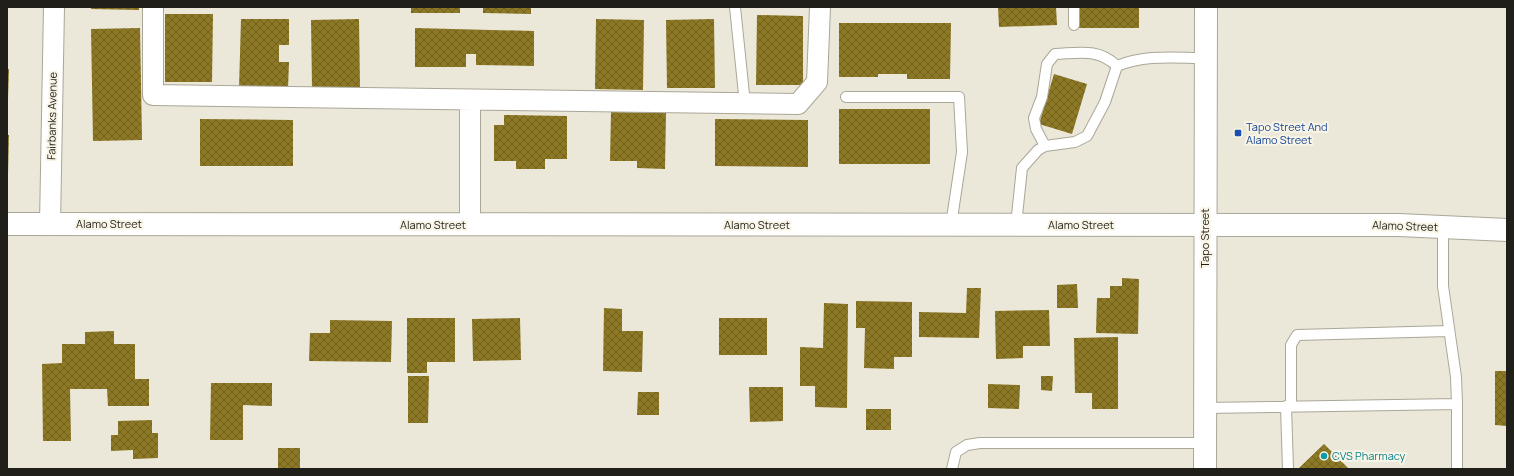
<svg xmlns="http://www.w3.org/2000/svg" width="1514" height="476" viewBox="0 0 1514 476" font-family="Manrope,sans-serif">
  <defs>
    <pattern id="building-cross-hatch" width="8" height="8" patternUnits="userSpaceOnUse"><rect width="8" height="8" fill="#8c7825"/><path d="M0 0l8 8M0 8l8-8" fill="none" stroke="#72621f"/></pattern>
  </defs>
  <rect width="100%" height="100%" fill="#ece8d9"/>
  <path fill="url(#building-cross-hatch)" d="M91,7H139V10L91,9Z
    M411,7H460V13H411Z
    M483,7H531V14L483,13Z
    M998,7H1056L1057,25L999,27Z
    M1075,7H1139V28H1075Z
    M165,14H213L212,82H165Z
    M757,15L803,16V85H756Z
    M241,19H289V45H279V62H289L288,89L239,88Z
    M359,19L360,88H312L311,20Z
    M596,19L644,20L643,90L595,89Z
    M714,19L715,88H667L666,20Z
    M839,23H951L950,79H907V74H878V77H839Z
    M140,28L142,140L93,141L91,29Z
    M415,28L534,31V66L476,65V54H466V67H415Z
    M7,69H9L8,99H7Z
    M1054,74L1087,84L1072,134L1039,124Z
    M839,109H930V164H839Z
    M611,112L666,113L665,169L637,168V161H610Z
    M504,115L567,116V159H545V169H516V161H494V125H504Z
    M200,119L293,120V166H200Z
    M715,119L808,120V167L715,166Z
    M7,135H9L8,175H7Z
    M1122,278L1139,279L1138,334L1096,333L1097,298H1110V286H1122Z
    M1077,284L1078,308H1057V285Z
    M967,288H981L979,338L919,337V312L966,313Z
    M856,301L912,302V357H894V369L864,368L865,328H856Z
    M824,303L848,304L847,408L815,407V386H800V347L823,348Z
    M604,308L622,309V331H643L642,372L603,371Z
    M1049,310L1050,346H1023V358L996,359L995,311Z
    M407,318H455V362H427V373H407Z
    M520,318L521,360L473,361L472,319Z
    M719,318H767V355H719Z
    M330,320L392,321L391,362L309,361L310,333H330Z
    M114,331V344H135V379H149V406H108L107,389H70L71,441H43L42,364L62,363V344H85V332Z
    M1118,337V409H1092V393H1075L1074,338Z
    M1495,371H1507V426L1495,425Z
    M408,376H429L428,423H408Z
    M1041,376H1053L1052,391L1041,390Z
    M211,383H272V406L243,405V440H210Z
    M988,384L1020,385L1019,409L988,408Z
    M749,387H783V421L750,422Z
    M638,392H659V415H637Z
    M866,409H891V430H866Z
    M152,420V433H158V458L133,459V450L111,451V435H118V421Z
    M1324,444L1349,469H1298Z
    M278,448H300V469H278Z"/>
  <g fill="none" stroke-linecap="round" stroke-linejoin="round">
    <defs>
      <path id="service" d="M735,7L745,104
        M1074,25V7
        M846,97H959L962,152L951,225
        M1045,146L1036,129L1034,118L1042,97L1047,64L1055,54C1080,53 1098,48 1117,66
        M1016,225L1022,168L1038,150L1045,146L1075,142L1087,136L1105,102L1117,66C1145,54 1176,58 1206,58
        M1457,404V469
        M1286,406L1288,469
        M1291,406V345L1297,335L1449,331
        M1205,408L1457,404L1456,377L1443,286V227
        M952,469L956,452L967,445L980,443H1205"/>
      <path id="minor" d="M153,7V95L798,104L817,82L820,7
        M470,100V225
        M50,224L54,7"/>
      <path id="tertiary" d="M1205,469L1206,7"/>
      <path id="secondary" d="M7,224L1399,225L1507,230"/>
    </defs>
    <use href="#service" stroke="#aaa698" stroke-width="12"/>
    <use href="#minor" stroke="#aaa698" stroke-width="22"/>
    <use href="#tertiary" stroke="#aaa698" stroke-width="24"/>
    <use href="#secondary" stroke="#aaa698" stroke-width="24"/>
    <use href="#service" stroke="#fff" stroke-width="10"/>
    <use href="#minor" stroke="#fff" stroke-width="20"/>
    <use href="#tertiary" stroke="#fff" stroke-width="22"/>
    <use href="#secondary" stroke="#fff" stroke-width="22"/>
  </g>
  <rect fill="#1a4fb4" stroke="#f9f5e6" stroke-width="1.5" x="1234" y="129" width="8" height="8" rx="2"/>
  <circle fill="#0f9aa8" stroke="#f9f5e6" stroke-width="1.5" cx="1324" cy="456" r="4"/>
  <g text-anchor="middle" stroke-width="4" stroke-linejoin="round" paint-order="stroke">
    <g font-size="11" fill="#211f1a" stroke="#f9f5e6">
      <text transform="translate(52 116) rotate(-89)" y="4">Fairbanks Avenue</text>
      <text x="109" y="228">Alamo Street</text>
      <text x="433" y="229">Alamo Street</text>
      <text x="757" y="229">Alamo Street</text>
      <text x="1081" y="229">Alamo Street</text>
      <text transform="translate(1405 226) rotate(2)" y="4">Alamo Street</text>
      <text transform="translate(1205 238) rotate(-90)" y="4">Tapo Street</text>
    </g>
    <g font-size="11" fill="#164399" stroke="#f9f5e6" text-anchor="start">
      <text x="1246" y="131">Tapo Street And<tspan x="1246" dy="13">Alamo Street</tspan></text>
    </g>
    <g font-size="11" fill="#0d838f" stroke="#f9f5e6" text-anchor="start">
      <text x="1332" y="460">CVS Pharmacy</text>
    </g>
  </g>
  <rect width="1514" height="476" fill="none" stroke="#211f1a" stroke-width="16"/>
</svg>
